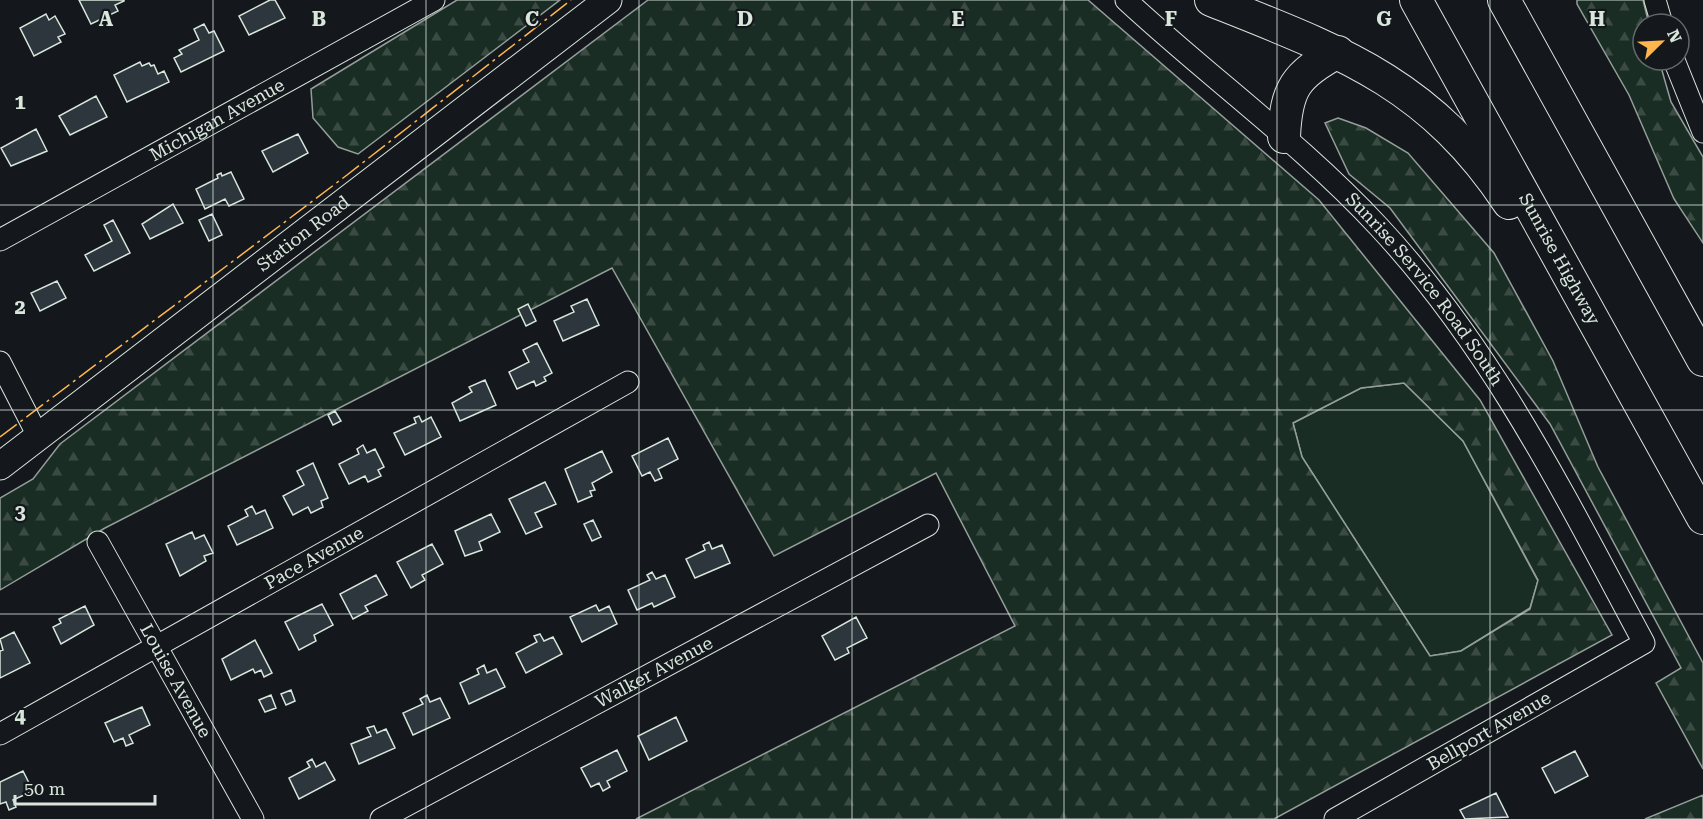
<svg xmlns="http://www.w3.org/2000/svg" width="1703" height="819" viewBox="0 0 1703 819" font-family="'Roboto Serif',serif">
  <defs>
    <pattern id="forest-firs" width="22" height="20" patternUnits="userSpaceOnUse" patternTransform="scale(1.5)"><rect width="22" height="20" fill="#1a2d24"/><path d="M5 1l3.5 6h-7zM16 11l3.5 6h-7z" fill="#3b4b43"/></pattern>
  </defs>
  <rect width="100%" height="100%" fill="#14181c"/>
  <path fill="#1a2d24" stroke="#939e99" stroke-width="1.5" d="M1404,383L1463,441L1538,581L1530,608L1461,651L1430,656L1302,457L1293,423L1361,388Z"/>
  <path fill="url(#forest-firs)" stroke="#939e99" stroke-width="1.5" fill-rule="evenodd" d="M457,0H560L358,154L338,147L313,118L311,89Z
    M648,0H1088L1319,200L1480,400L1612,635L1274,819H636L1015,626L936,473L774,556L612,268L105,528L0,590V498L33,479L60,444ZM1404,383L1463,441L1538,580L1530,609L1461,651L1430,656L1302,457L1293,423L1361,388Z
    M1577,0H1643L1649,24H1643V60H1659L1671,102L1703,157V243L1674,199L1629,95L1577,4Z
    M1338,118L1366,128L1408,153L1494,253L1553,361L1598,467L1703,663V769L1656,683L1681,668L1550,424L1390,208L1349,174L1325,123Z
    M1703,795V819H1645Z"/>
  <path fill="#2c363c" stroke="#d8e6dc" stroke-width="1.5" d="M79,0H124V1L115,5L118,11L91,24Z
    M270,0H275L285,18L249,35L239,16Z
    M46,14L49,20L55,16L65,34L58,37L61,42L34,56L20,28Z
    M204,24L209,33L214,31L224,51L181,72L174,58L182,54L179,50L199,40L194,29Z
    M140,62L142,66L149,63L151,66L154,65L158,74L164,71L169,82L127,102L114,75Z
    M96,96L107,117L70,135L59,116Z
    M36,129L47,151L11,166L1,148Z
    M298,134L308,153L273,172L262,151Z
    M231,172L244,199L229,206L225,199L205,209L196,189L218,178L217,175L221,173L222,176Z
    M173,204L183,223L150,239L142,224Z
    M212,214L222,235L209,241L199,220Z
    M113,220L130,253L94,271L85,255L112,241L104,225Z
    M57,281L66,298L40,311L31,293Z
    M587,299L599,325L563,341L554,321L574,312L571,306Z
    M528,304L536,321L526,326L518,309Z
    M537,343L552,373L544,377L546,381L536,386L534,381L517,389L509,372L529,362L523,350Z
    M485,380L496,405L460,421L452,403L472,392L469,387Z
    M335,411L341,421L333,425L328,415Z
    M419,416L422,422L431,417L441,437L405,455L394,433L416,423L414,418Z
    M668,438L678,459L658,469L662,478L655,481L650,472L642,476L632,456Z
    M363,445L367,453L375,449L384,467L378,470L381,476L368,482L365,476L349,484L339,464L359,454L357,449Z
    M602,451L612,472L592,483L595,490L590,491L592,496L578,502L565,469Z
    M313,463L328,498L321,501L323,507L311,513L308,507L293,515L283,496L304,485L297,471Z
    M545,482L556,504L535,513L542,527L526,534L509,499Z
    M252,506L256,514L265,510L273,528L237,545L228,526L248,516L245,510Z
    M491,514L500,532L479,542L482,550L465,556L455,531Z
    M593,520L601,537L592,541L584,524Z
    M192,532L195,539L204,535L213,553L204,556L206,561L180,576L166,544Z
    M709,542L712,549L722,545L730,563L695,578L686,559L705,550L703,545Z
    M432,544L443,564L422,575L425,580L411,588L397,562Z
    M652,572L656,579L665,575L675,597L654,607L652,603L637,610L628,590L650,580L647,575Z
    M376,575L387,595L365,606L368,611L353,619L340,594Z
    M322,604L333,625L314,635L316,641L299,650L285,622Z
    M596,605L599,611L609,606L617,624L582,642L570,617Z
    M85,606L94,625L61,644L53,627L61,623L59,619Z
    M856,617L867,638L847,648L849,653L835,660L822,636Z
    M14,632L30,663L0,678V651L3,650L0,639Z
    M540,634L544,641L553,637L562,654L526,673L516,653L537,642L534,636Z
    M255,640L272,673L264,677L261,670L255,673L253,669L231,680L222,659Z
    M484,665L487,673L496,669L505,687L469,704L460,683L479,674L477,669Z
    M291,690L295,701L286,705L281,694Z
    M271,695L276,708L265,712L259,700Z
    M427,695L430,702L440,698L450,718L413,735L403,713L423,704L420,699Z
    M142,707L150,725L129,735L133,743L126,746L123,738L114,742L105,723Z
    M676,717L687,741L649,760L638,736Z
    M374,726L377,733L386,729L395,748L359,764L351,744L371,736L367,728Z
    M617,750L627,771L607,781L610,787L603,791L599,783L591,787L581,768Z
    M1575,751L1588,776L1555,793L1542,768Z
    M312,759L316,767L325,762L335,780L299,799L289,778L310,767L307,762Z
    M23,771L33,791L13,800L16,807L9,810L6,802L0,804V782Z
    M1496,793L1508,817L1465,819L1460,810Z"/>
  <g fill="none" stroke-linecap="round" stroke-linejoin="round">
    <defs>
      <g id="minor">
        <path id="s1" d="M1126,0C1209,77 1302,144 1379,227C1493,349 1566,498 1644,643L1335,819"/>
        <path d="M1655,0L1662,24"/>
        <path d="M1674,60L1703,132"/>
        <path id="s2" d="M0,240L434,0"/>
        <path d="M0,362L38,436"/>
        <path id="s3" d="M98,542L253,819"/>
        <path id="s4" d="M0,734L628,382"/>
        <path id="s5" d="M381,819L928,525"/>
      </g>
      <g id="major">
        <path id="s6" d="M0,466L608,0"/>
      </g>
      <g id="highway">
        <path d="M1211,0C1339,51 1429,82 1509,203"/>
        <path id="s7" d="M1416,0L1703,518"/>
        <path d="M1504,0L1703,360"/>
        <path d="M1284,137C1286,89 1295,75 1338,52"/>
      </g>
    </defs>
    <use href="#minor" stroke="#d8e6dc" stroke-width="23"/>
    <use href="#major" stroke="#d8e6dc" stroke-width="29"/>
    <use href="#highway" stroke="#d8e6dc" stroke-width="34"/>
    <use href="#minor" stroke="#14181c" stroke-width="21"/>
    <use href="#major" stroke="#14181c" stroke-width="27"/>
    <use href="#highway" stroke="#14181c" stroke-width="32"/>
    <path stroke="#ffb74d" stroke-width="1.5" stroke-dasharray="21 4.5 3 4.5" stroke-linecap="butt" d="M0,437L347,175L571,0"/>
  </g>
  <path fill="none" stroke="#d8e6dc" stroke-width="1.5" stroke-opacity="0.55" d="M213,0V819M426,0V819M639,0V819M852,0V819M1064,0V819M1277,0V819M1490,0V819M0,205H1703M0,410H1703M0,614H1703"/>
  <g text-anchor="middle" stroke-width="4.5" stroke-linejoin="round" paint-order="stroke">
    <g font-size="18" fill="#d8e6dc" stroke="#14181c">
      <text dy="6" stroke="none"><textPath href="#s2" startOffset="248">Michigan Avenue</textPath></text>
      <text dy="6" stroke="none"><textPath href="#s6" startOffset="382">Station Road</textPath></text>
      <text dy="6" stroke="none"><textPath href="#s7" startOffset="296">Sunrise Highway</textPath></text>
      <text dy="6" stroke="none"><textPath href="#s1" startOffset="417">Sunrise Service Road South</textPath></text>
      <text dy="6" stroke="none"><textPath href="#s4" startOffset="360">Pace Avenue</textPath></text>
      <text dy="6" stroke="none"><textPath href="#s5" startOffset="310">Walker Avenue</textPath></text>
      <text dy="6" stroke="none"><textPath href="#s3" startOffset="159">Louise Avenue</textPath></text>
      <text transform="translate(1489 731) rotate(-30)" y="6">Bellport Avenue</text>
    </g>
  </g>
  <g font-size="20" text-anchor="middle" font-weight="bold" fill="#d8e6dc" stroke="#14181c" stroke-width="4.5" stroke-linejoin="round" paint-order="stroke">
    <text x="106" y="26">A</text>
    <text x="319" y="26">B</text>
    <text x="532" y="26">C</text>
    <text x="745" y="26">D</text>
    <text x="958" y="26">E</text>
    <text x="1171" y="26">F</text>
    <text x="1384" y="26">G</text>
    <text x="1597" y="26">H</text>
    <text x="20" y="109">1</text>
    <text x="20" y="314">2</text>
    <text x="20" y="519">3</text>
    <text x="20" y="723">4</text>
  </g>
  <g transform="translate(1661 42) rotate(66)"><circle r="28" fill="#14181c" stroke="#626a69" stroke-width="1.5"/>
  <path d="M0-4.5L10 22L0 15L-10 22Z" fill="#ffb74d"/>
  <text y="-9" font-size="16" font-weight="bold" text-anchor="middle" fill="#d8e6dc">N</text>
  </g>
  <path d="M15 795v9h140v-9" fill="none" stroke="#d8e6dc" stroke-width="3"/>
  <text x="24" y="795" font-size="18" fill="#d8e6dc" stroke="#14181c" stroke-width="4.5" paint-order="stroke">50 m</text>
</svg>
